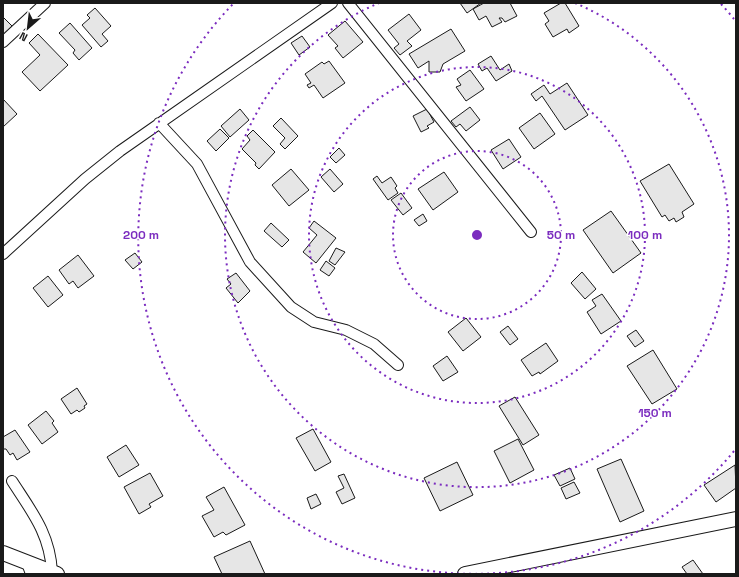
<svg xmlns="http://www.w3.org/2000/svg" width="739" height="577" viewBox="0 0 739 577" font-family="'Space Grotesk',sans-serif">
  <rect width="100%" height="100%" fill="#fff"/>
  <path fill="#e6e6e6" stroke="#1a1a1a" d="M460,3H481L467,13Z
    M484,3H510L517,16L505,22L502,18H499L502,22L492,27L486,16L479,20L473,9Z
    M561,3H565L579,26L569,33L567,29L553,37L545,24L549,21L544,13Z
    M95,8L111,26L102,34L108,41L101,47L82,25L90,18L87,15Z
    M409,14L421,30L407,41L412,46L400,55L394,48L399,44L388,30Z
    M3,17L12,26L3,35Z
    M345,21L363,42L343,58L335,48L338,46L328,35Z
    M70,23L92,48L79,60L73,53L75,50L59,33Z
    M451,29L465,51L443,64L440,72H429V61L418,68L409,54Z
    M38,34L68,65L40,91L22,72L40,55L29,43Z
    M302,36L310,47L299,55L291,43Z
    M491,56L500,70L509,64L512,71L496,81L487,68L482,71L478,64Z
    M329,61L345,83L323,98L314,85L309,88L307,85L311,83L305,74L322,62L324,64Z
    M470,70L484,89L466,101L456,87L461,85L457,79Z
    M567,83L588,115L565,130L542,96L536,101L531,94L544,85L550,94Z
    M3,99L17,114L3,127Z
    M470,107L480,120L466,131L460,124L456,127L451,121Z
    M240,109L249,120L230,137L221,126Z
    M427,109L434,122L427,126L429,128L421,132L413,116Z
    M540,113L555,134L534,149L519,128Z
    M281,118L298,136L285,149L280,144L285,138L273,126Z
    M220,129L229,138L216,151L207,141Z
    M253,130L275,152L259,169L255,165L256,163L242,149L250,140L247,136Z
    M509,139L521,157L503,169L491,150Z
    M339,148L345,155L336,163L330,157Z
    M669,164L694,204L682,212L684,217L676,222L674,218L669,221L665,215L662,217L640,181Z
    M291,169L309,190L289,206L272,185Z
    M330,169L343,184L334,192L321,177Z
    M444,172L458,192L433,210L418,189Z
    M377,176L382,183L391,177L397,186L395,188L398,193L388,200L373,179Z
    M401,193L412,208L403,215L391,200Z
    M611,211L641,253L613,273L583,230Z
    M423,214L427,221L419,226L414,220Z
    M314,221L336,238L316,263L303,252L317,235L309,228Z
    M271,223L289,240L282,247L264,231Z
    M336,248L345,252L335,265L329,261Z
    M135,253L142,262L133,269L125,260Z
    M78,255L94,276L78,288L73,281L69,284L59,270Z
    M326,261L335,268L329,276L320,270Z
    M582,272L596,289L585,299L571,283Z
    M236,273L250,291L238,303L226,288L231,284L227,279Z
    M48,276L63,295L48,307L33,288Z
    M602,294L621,321L601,334L587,312L596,306L592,300Z
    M466,318L481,337L463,351L448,332Z
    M508,326L518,339L510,345L500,332Z
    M636,330L644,341L635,347L627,336Z
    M546,343L558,361L540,374L539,372L532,376L521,360Z
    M653,350L677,389L652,404L627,366Z
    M447,356L458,372L443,381L433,366Z
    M77,388L87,404L84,406L85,408L79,412L77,410L71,414L61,399Z
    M515,397L539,435L523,445L499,406Z
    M46,411L54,421L52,423L58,432L42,444L28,425Z
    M313,429L331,462L315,471L296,438Z
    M15,430L30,452L17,460L13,453L10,455L6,449H3V437Z
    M518,439L534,470L510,483L494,451Z
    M126,445L139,465L119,477L107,457Z
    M621,459L644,511L620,522L597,469Z
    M457,462L473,495L440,511L424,478Z
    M735,465L736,488L716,502L704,485Z
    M570,468L575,479L560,486L554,475Z
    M150,473L163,496L149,504L151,507L139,514L124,487Z
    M344,474L355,498L342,504L336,492L344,488L338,476Z
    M574,482L580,493L566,499L561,488Z
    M224,487L245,525L226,535L223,532L214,537L202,516L214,510L206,497Z
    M316,494L321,504L311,509L307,498Z
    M250,541L265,574H222L214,557Z
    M693,560L703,574H687L682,567Z"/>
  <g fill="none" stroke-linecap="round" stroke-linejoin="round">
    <defs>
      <path id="street" d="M348,3L531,232
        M3,42L45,3
        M159,123L197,164L250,262L291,307L314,322L346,330L374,344L398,365
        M3,254L85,179L120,151L332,3
        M12,481C32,512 50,534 52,572
        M27,563L31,574"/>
      <path id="secondary" d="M3,553L57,574
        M465,574L736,519"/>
    </defs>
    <use href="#street" stroke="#1a1a1a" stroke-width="12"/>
    <use href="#secondary" stroke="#1a1a1a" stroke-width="16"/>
    <use href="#street" stroke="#fff" stroke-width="10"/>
    <use href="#secondary" stroke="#fff" stroke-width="14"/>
  </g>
  <g fill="none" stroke="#7b2cbf" stroke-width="2" stroke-dasharray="2 4">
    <circle cx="477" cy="235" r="84"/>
    <circle cx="477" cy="235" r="168"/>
    <path d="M575 3A252 252 0 1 1 379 3"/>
    <path d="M734 451A336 336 0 1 1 233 4M721 4A336 336 0 0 1 734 19"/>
  </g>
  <circle cx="477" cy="235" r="6" fill="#7b2cbf" stroke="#fff" stroke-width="2"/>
  <g font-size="12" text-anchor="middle" font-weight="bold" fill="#7b2cbf" stroke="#fff" stroke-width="3" stroke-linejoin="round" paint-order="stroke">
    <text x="561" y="239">50 m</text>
    <text x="645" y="239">100 m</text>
    <text x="141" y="239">200 m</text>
    <text x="655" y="417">150 m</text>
  </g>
  <rect width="739" height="577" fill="none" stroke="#1a1a1a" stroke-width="8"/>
  <g transform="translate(28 28) rotate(208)" stroke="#ffffff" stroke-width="3" paint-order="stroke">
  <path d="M0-3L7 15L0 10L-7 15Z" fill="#1a1a1a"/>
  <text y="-6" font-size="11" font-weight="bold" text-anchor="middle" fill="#1a1a1a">N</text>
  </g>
</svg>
